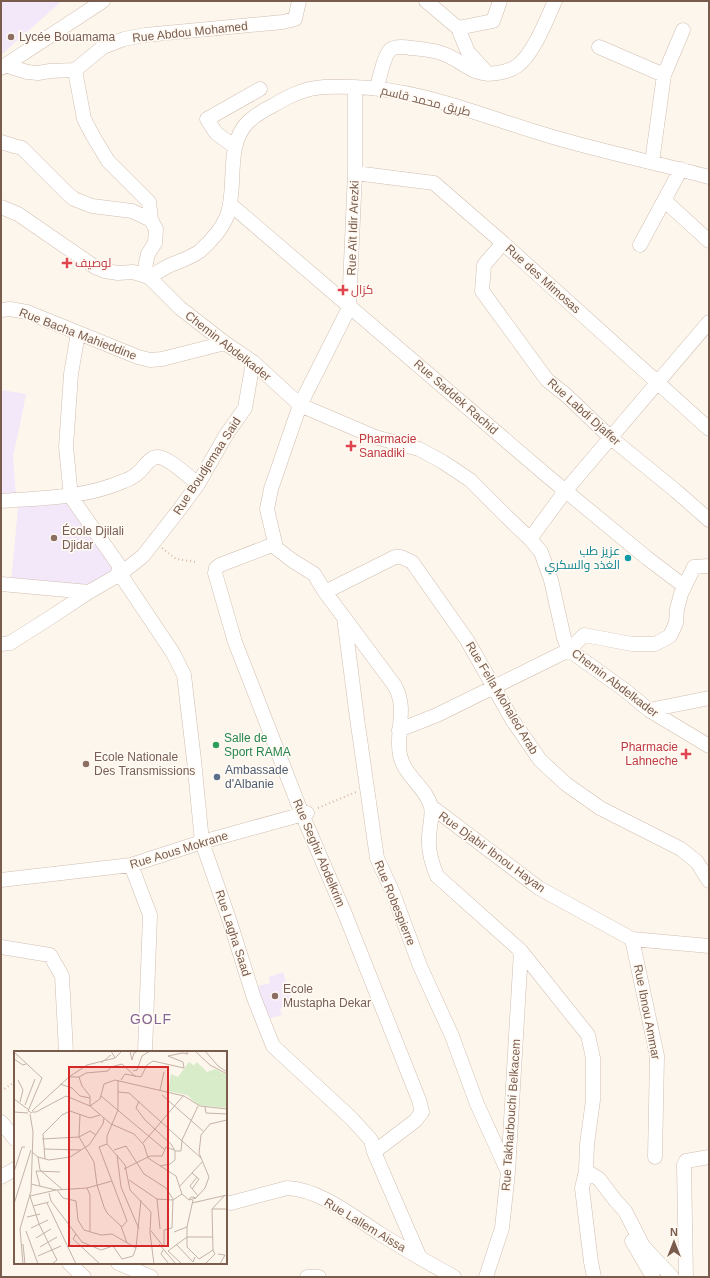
<svg xmlns="http://www.w3.org/2000/svg" width="710" height="1278" viewBox="0 0 710 1278" font-family="Helvetica,Cairo,sans-serif">
  <rect width="100%" height="100%" fill="#fdf6ec"/>
  <path fill="#f3e8fa" d="M1,1H62L1,55Z
    M1,390L26,394L21,420L13,456L16,496L1,497Z
    M66,504L70,506L113,569L114,577L88,590L11,584L18,507Z
    M283,972L294,1005L280,1009L282,1015L267,1019L258,986L270,983L269,977Z"/>
  <g fill="none" stroke-linecap="round" stroke-linejoin="round">
    <defs>
      <path id="minor" d="M426,1L458,28L468,52L488,74
        M458,28L493,21L500,1
        M599,47L664,75
        M5,65L27,72L38,73L50,71L75,70L103,47L124,39L145,35L283,22L295,19L299,1
        M1,68L103,1
        M75,70L84,119L93,136L108,161L149,202L151,220L156,229L155,243L148,254L146,263L145,270L149,277L180,308L225,343L253,362L300,405L375,437L419,449L443,462L470,480L507,517L530,539L541,552L551,580L564,638L569,650L626,691L649,710L709,746
        M355,87V173L349,308L300,405L271,489L267,509L275,543L272,545L293,561L314,574L325,592L395,686C408,711 395,730 400,755C404,776 427,788 431,807C433,815 429,829 429,838C428,851 432,864 437,876L521,951L588,1035L593,1058V1100L587,1144L586,1171L582,1188L591,1262L594,1277
        M377,88C379,79 384,56 390,50C395,46 405,47 411,48C422,49 434,50 444,54C465,62 472,77 497,73C504,72 510,71 517,66C533,55 547,19 555,1
        M1,142L14,146L22,148L68,194L74,199L92,206L132,211L151,220
        M235,147L216,133L207,119L260,89
        M652,162L664,75L683,30
        M355,173L434,183L503,243L709,429
        M665,201L709,241
        M230,204L545,474L647,558L684,586
        M1,207L18,214L95,267L105,271L118,273L133,272L149,277C157,273 165,267 173,264C183,260 192,257 200,251C211,241 222,229 227,216C238,185 224,145 249,121C256,115 264,110 272,106C286,98 300,90 316,88C328,86 339,87 351,87C421,88 486,118 553,137C604,152 657,163 709,177
        M503,243L484,265L482,291L547,380L566,395L611,438L676,491L709,520
        M640,245L681,169
        M1,310L10,309L27,312L138,357L150,360L162,359L225,343
        M78,333L71,374L66,447L71,497L118,564L120,574L173,653L184,675L194,760L202,842L229,919L254,998L273,1046L351,1118L371,1140L374,1152L420,1258
        M1,501C43,498 85,498 124,481C130,479 135,476 139,472C145,467 149,457 158,457C168,457 189,477 198,484
        M530,539L566,490L709,322
        M272,545L220,565L216,568L215,573L235,642L302,814L345,914L419,1100L422,1112L415,1121L374,1152
        M1,584L89,592
        M325,592L395,557H401L412,562L467,640L513,721L540,760L566,784L600,808L681,849L697,862L709,881
        M344,617L357,718L377,858L393,893L420,966L452,1036L477,1104L508,1172
        M1,644L10,643L48,619L89,592L120,574L143,556L179,510L198,484L226,435L245,408L253,362
        M649,710L709,698
        M399,730L437,715L569,650L584,635L632,644H655L670,636L676,623L677,609L681,594L694,567L709,566
        M432,807L539,888L632,939L709,946
        M131,865L150,915L145,1052
        M1,880L131,865L202,842L307,813
        M632,939L657,1056L655,1157
        M1,947L50,955L62,976L66,1052
        M1,1122L15,1139
        M586,1171L599,1179L615,1200L625,1211L643,1246L672,1277
        M1,1177L15,1169
        M226,1202L231,1203L287,1188C320,1189 355,1218 382,1235C406,1250 430,1264 454,1277
        M632,1241L653,1277
        M69,1263L84,1277
        M118,1263L151,1277
        M307,1277H319
        M486,1277L502,1228L508,1172L521,951
        M686,1277L684,1165L686,1161L709,1157"/>
    </defs>
    <use href="#minor" stroke="#d1beb0" stroke-width="15"/>
    <path stroke="#d9b8a5" stroke-width="2" stroke-dasharray="1 3" stroke-linecap="butt" d="M162,548L176,559L196,562
      M318,808L356,792
      M1,1091L15,1082"/>
    <use href="#minor" stroke="#fff" stroke-width="14"/>
  </g>
  <g fill="#8d6e63" stroke="#fffaf3" stroke-width="1.5">
    <circle cx="11" cy="37" r="4"/>
    <circle cx="54" cy="538" r="4"/>
    <circle cx="86" cy="764" r="4"/>
    <circle cx="275" cy="996" r="4"/>
  </g>
  <g fill="#e0444e" stroke="#fffaf3" stroke-width="1.5">
    <path d="M65 257h4v4h4v4h-4v4h-4v-4h-4v-4h4z"/>
    <path d="M341 284h4v4h4v4h-4v4h-4v-4h-4v-4h4z"/>
    <path d="M349 440h4v4h4v4h-4v4h-4v-4h-4v-4h4z"/>
    <path d="M684 748h4v4h4v4h-4v4h-4v-4h-4v-4h4z"/>
  </g>
  <circle fill="#0f9aa8" stroke="#fffaf3" stroke-width="1.5" cx="628" cy="558" r="4"/>
  <circle fill="#2e9e5b" stroke="#fffaf3" stroke-width="1.5" cx="216" cy="745" r="4"/>
  <circle fill="#5c6f8a" stroke="#fffaf3" stroke-width="1.5" cx="217" cy="777" r="4"/>
  <g text-anchor="middle" stroke-width="3.5" stroke-linejoin="round" paint-order="stroke">
    <g font-size="12" fill="#7a5c4d" stroke="#fffaf3">
      <text transform="translate(190 32) rotate(-6)" y="4">Rue Abdou Mohamed</text>
      <text transform="translate(426 101) rotate(14)" y="4">طريق محمد قاسم</text>
      <text transform="translate(353 228) rotate(-88)" y="4">Rue Aït Idir Arezki</text>
      <text transform="translate(543 279) rotate(42)" y="4">Rue des Mimosas</text>
      <text transform="translate(78 334) rotate(21)" y="4">Rue Bacha Mahieddine</text>
      <text transform="translate(228 346) rotate(38)" y="4">Chemin Abdelkader</text>
      <text transform="translate(456 397) rotate(41)" y="4">Rue Saddek Rachid</text>
      <text transform="translate(584 412) rotate(42)" y="4">Rue Labdi Djaffer</text>
      <text transform="translate(207 466) rotate(-57)" y="4">Rue Boudjemaa Said</text>
      <text transform="translate(615 683) rotate(37)" y="4">Chemin Abdelkader</text>
      <text transform="translate(502 698) rotate(59)" y="4">Rue Fella Mohaled Arab</text>
      <text transform="translate(179 850) rotate(-17)" y="4">Rue Aous Mokrane</text>
      <text transform="translate(492 852) rotate(36)" y="4">Rue Djabir Ibnou Hayan</text>
      <text transform="translate(319 853) rotate(67)" y="4">Rue Seghir Abdelkrim</text>
      <text transform="translate(395 903) rotate(68)" y="4">Rue Robespierre</text>
      <text transform="translate(233 933) rotate(72)" y="4">Rue Lagha Saad</text>
      <text transform="translate(647 1012) rotate(79)" y="4">Rue Ibnou Ammar</text>
      <text transform="translate(511 1115) rotate(-86)" y="4">Rue Takharbouchi Belkacem</text>
      <text transform="translate(365 1225) rotate(31)" y="4">Rue Lallem Aissa</text>
    </g>
    <g font-size="12" fill="#785e54" stroke="#fffaf3" text-anchor="start">
      <text x="19" y="41">Lycée Bouamama</text>
      <text x="62" y="535">École Djilali<tspan x="62" dy="14">Djidar</tspan></text>
      <text x="94" y="761">Ecole Nationale<tspan x="94" dy="14">Des Transmissions</tspan></text>
      <text x="283" y="993">Ecole<tspan x="283" dy="14">Mustapha Dekar</tspan></text>
    </g>
    <g font-size="12" fill="#be3a42" stroke="#fffaf3" text-anchor="start">
      <text x="75" y="267">لوصيف</text>
      <text x="351" y="294">كزال</text>
      <text x="359" y="443">Pharmacie<tspan x="359" dy="14">Sanadiki</tspan></text>
      <text x="678" y="751" text-anchor="end">Pharmacie<tspan x="678" dy="14">Lahneche</tspan></text>
    </g>
    <g font-size="12" fill="#0d838f" stroke="#fffaf3" text-anchor="end">
      <text x="620" y="555">عزيز طب<tspan x="620" dy="14">الغذد والسكري</tspan></text>
    </g>
    <g font-size="12" fill="#27864d" stroke="#fffaf3" text-anchor="start">
      <text x="224" y="742">Salle de<tspan x="224" dy="14">Sport RAMA</tspan></text>
    </g>
    <g font-size="12" fill="#4e5e75" stroke="#fffaf3" text-anchor="start">
      <text x="225" y="774">Ambassade<tspan x="225" dy="14">d'Albanie</tspan></text>
    </g>
    <g font-size="14" letter-spacing="1" fill="#846695" stroke="#fffaf3">
      <text x="151" y="1024">GOLF</text>
    </g>
  </g>
  <g transform="translate(14 1051)">
    <rect width="213" height="213" fill="#fdf6ec"/>
    <path d="M183,11L193,21L201,18L213,24V28L206,26L191,29L180,14Z" fill="#d8ecc9"/>
    <path d="M175,11L187,20L191,29L206,26L213,28V57L184,54L173,44L154,40L157,23L164,26Z" fill="#d8ecc9"/>
    <path fill="none" stroke="#c5b3a7" stroke-width="1" d="M97,0L101,7L108,0M116,0L118,9L120,2L124,0M181,0L196,14L213,23M191,0L204,15L213,21M0,1L28,27L14,60L18,62M0,8L9,14L12,13M87,12L97,4M119,20L123,19L128,5L136,0M55,26H65L72,22L94,20L97,16L108,13L122,26M65,26L68,35L76,45V55L97,73L120,83L130,94L134,107L162,125L168,143L175,149M4,29L9,39L6,51M104,29V59L93,85V93L111,114L116,139L137,161L136,182L140,213M107,29L111,23L127,26L133,14L139,10L170,17L169,11L154,5L168,2L174,3L172,0M46,33L58,37L66,45L76,47M146,39L150,21M104,41L115,42L187,107M148,44L189,80M87,45L150,98M0,48L15,59M125,50L122,57L131,69L157,93L161,100M11,54L21,28M191,56L192,62L213,63M18,60L55,26L73,14L101,7M0,61L14,62M18,61H22L52,45L76,55L86,48L90,33L101,29L170,45L186,55L213,58M66,63L65,86L80,111L83,134L90,156L93,162L107,175L113,192M28,88L65,86L76,80L82,84M129,92L169,45M93,93L85,96L113,170L107,177M30,98L67,99M100,99L112,95L130,123L152,137L159,148L158,177L150,179V196L137,180M18,101L24,106L35,109L56,106L75,94L89,73L90,67M103,104L107,136L125,178M24,106L26,119L49,139M31,108L29,83L48,64L56,60L76,67L86,64M146,115L156,113L161,109V100H167L168,89L184,55M110,118L136,105H148L152,96L160,99M0,121L8,96H11M178,122L185,128L178,138M183,126L176,135L184,145M115,129L143,148L159,149L168,143M17,133L42,139M26,135L22,120L46,121M166,135L189,110M73,137L76,144V180M43,139L49,147L62,150L64,169L70,179L87,184L98,183L122,197M35,142L37,150L68,191L87,199L99,195L108,208L119,205L122,197L127,149M179,146L182,147L175,149L177,146ZM182,147L191,137L195,126L185,102L187,84L196,73L213,69M143,148L146,178M179,149L173,176V196L185,208L199,199L201,203L191,213M33,152L62,213M178,152L213,144M0,153L17,99M19,155L35,151M198,158L199,199M198,158L211,144M198,158H213M13,166L26,163M17,177L34,169M12,180L24,213M160,181L173,176M62,183L59,188L86,213M22,187L37,178M9,193L11,213M145,193L162,213M162,193L179,211L181,206M26,196L43,186M149,199L147,203L155,213M154,200L173,186H199M154,200L168,213M204,203L211,204L206,213M24,205L47,195M9,213L6,178L17,140L19,81L16,63M38,213L43,209L25,173L16,145L42,139L73,137L98,130"/>
    <path fill="#d62828" fill-opacity="0.15" stroke="#d62828" stroke-width="2" d="M55,16H154V195H55Z"/>
    <rect width="213" height="213" fill="none" stroke="#7a5c4d" stroke-width="2"/>
  </g>
  <rect width="710" height="1278" fill="none" stroke="#7a5c4d" stroke-width="4"/>
  <g transform="translate(674 1242)" stroke="#fffaf3" stroke-width="3" paint-order="stroke">
  <path d="M0-3L7 15L0 10L-7 15Z" fill="#7a5c4d"/>
  <text y="-6" font-size="11" font-weight="bold" text-anchor="middle" fill="#7a5c4d">N</text>
  </g>
</svg>
